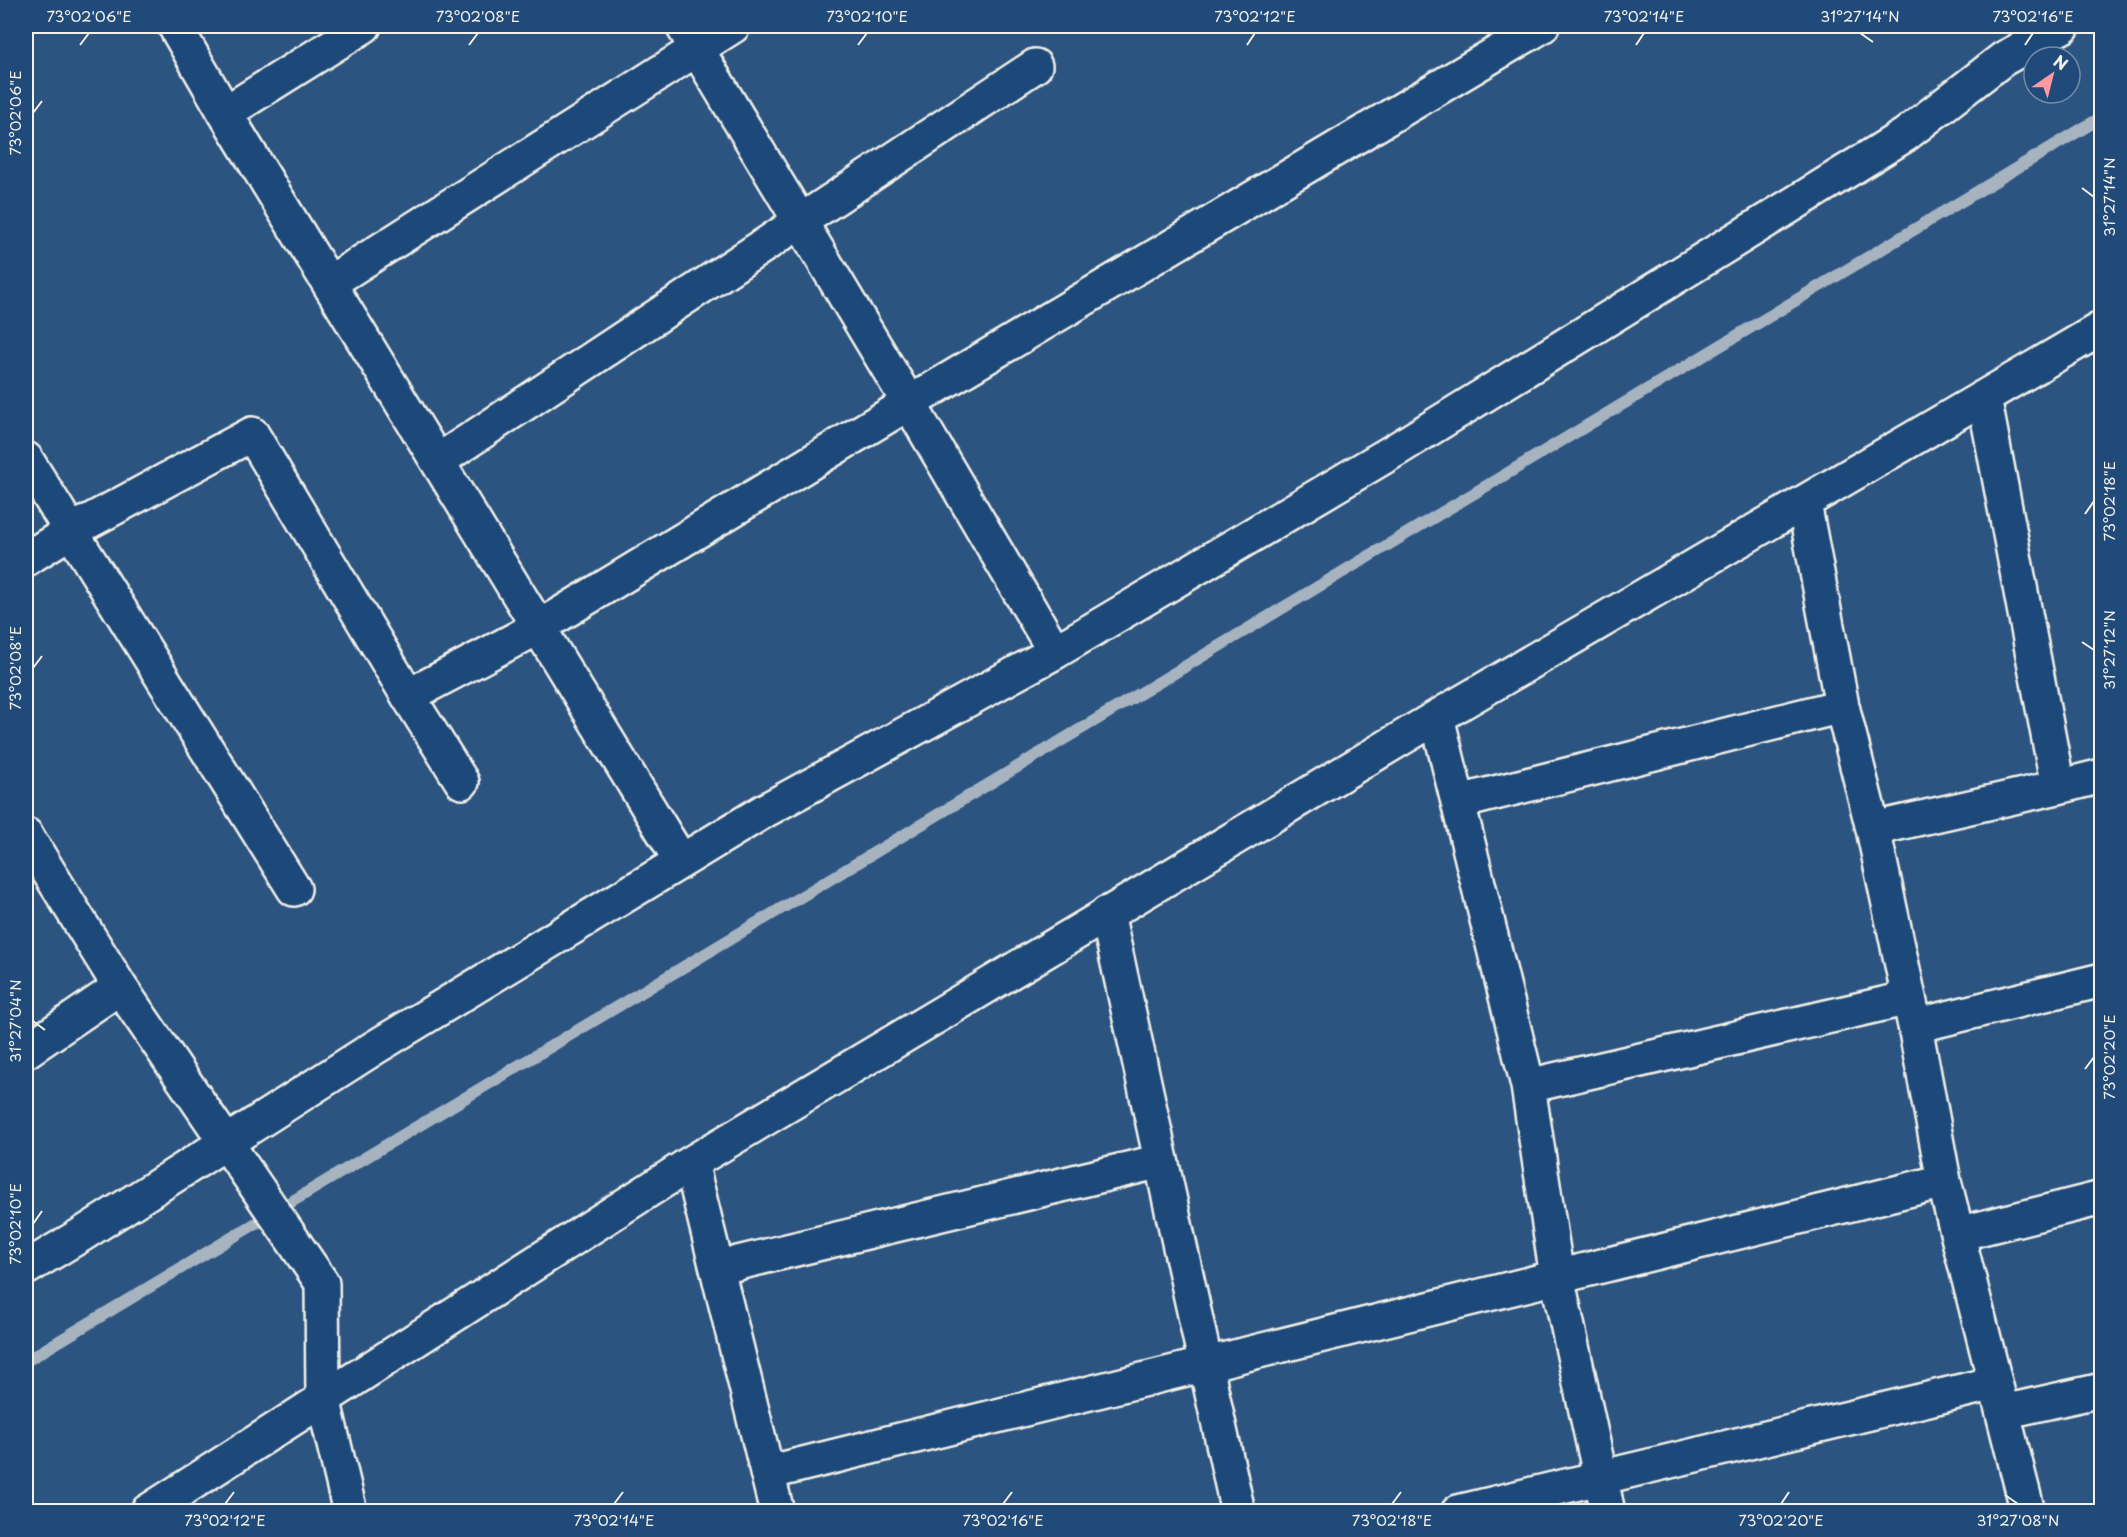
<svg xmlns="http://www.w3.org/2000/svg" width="2127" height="1537" viewBox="0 0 2127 1537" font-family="'Playpen Sans',sans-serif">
  <rect width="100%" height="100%" fill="#2c5481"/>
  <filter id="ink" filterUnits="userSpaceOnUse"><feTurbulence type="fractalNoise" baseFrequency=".0167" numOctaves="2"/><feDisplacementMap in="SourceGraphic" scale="12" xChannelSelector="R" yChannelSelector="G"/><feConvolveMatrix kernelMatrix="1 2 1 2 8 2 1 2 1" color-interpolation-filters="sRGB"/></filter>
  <g filter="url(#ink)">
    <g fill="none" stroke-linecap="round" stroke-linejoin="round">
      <path stroke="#a7b4c0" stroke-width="12" d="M26,1361L2102,117"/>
      <defs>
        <path id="minor" d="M175,26L225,113
          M364,26L225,113L681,861
          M683,26L909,403L1055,652
          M329,283L733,26
          M1984,397L2058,787L2102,776
          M26,459L294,889
          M438,461L1035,66
          M1804,503L1842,706L1873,829L1915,1026L1944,1181L2028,1512
          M26,559L71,531L252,434L408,696L462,782
          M408,696L539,627L909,403L1542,26
          M1437,717L1528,1086L1557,1277L1608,1512
          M1459,802L1842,706
          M1873,829L2058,787
          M26,835L120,987L322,1283L323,1398L350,1512
          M1107,913L1238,1512
          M1915,1026L2102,980
          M26,1051L120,987
          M1528,1086L1909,998
          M691,1163L777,1512
          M1958,1234L2102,1198
          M26,1268L81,1235L374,1048L764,811L1055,652L1397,449L1905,135L2003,59L2063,26
          M717,1268L1161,1161
          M2003,1412L2102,1390
          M767,1473L1944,1181
          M147,1512L691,1163L1437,717L2102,328
          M1458,1512L1995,1383"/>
      </defs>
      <use href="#minor" stroke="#f4f1e8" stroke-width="38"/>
      <use href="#minor" stroke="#1f4a7a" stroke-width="33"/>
    </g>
  </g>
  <path fill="none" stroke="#f4f1e8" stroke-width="2" d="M1860,33L1873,42M80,45L89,33M469,45L478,33M858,45L867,33M1247,45L1255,33M1636,45L1644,33M2025,45L2033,33M33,113L42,101M2082,188L2094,197M2085,514L2094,501M2082,642L2094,650M33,668L42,656M33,1021L45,1030M2085,1069L2094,1057M33,1224L42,1211M2005,1495L2018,1504M225,1504L234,1492M614,1504L623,1492M1003,1504L1012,1492M1392,1504L1401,1492M1781,1504L1789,1492"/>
  <rect width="2127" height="1537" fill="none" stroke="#1f4a7a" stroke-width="66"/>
  <g transform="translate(2052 75) rotate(35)"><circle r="28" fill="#1f4a7a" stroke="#748da6" stroke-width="1.5"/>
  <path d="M0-4.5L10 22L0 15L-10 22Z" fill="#ff9aa2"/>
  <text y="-9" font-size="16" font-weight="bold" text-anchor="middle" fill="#f4f1e8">N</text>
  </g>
  <rect x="33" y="33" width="2061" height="1471" fill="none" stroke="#f4f1e8" stroke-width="2"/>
  <g font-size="15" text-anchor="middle" fill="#f4f1e8">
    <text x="89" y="22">73°02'06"E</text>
    <text x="478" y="22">73°02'08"E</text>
    <text x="867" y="22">73°02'10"E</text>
    <text x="1255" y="22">73°02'12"E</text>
    <text x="1644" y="22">73°02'14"E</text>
    <text x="1860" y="22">31°27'14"N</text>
    <text x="2033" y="22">73°02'16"E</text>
    <text transform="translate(16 113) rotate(-90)" y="5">73°02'06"E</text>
    <text transform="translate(2110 197) rotate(-90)" y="5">31°27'14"N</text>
    <text transform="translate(2110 501) rotate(-90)" y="5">73°02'18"E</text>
    <text transform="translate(2110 650) rotate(-90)" y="5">31°27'12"N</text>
    <text transform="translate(16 668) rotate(-90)" y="5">73°02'08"E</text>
    <text transform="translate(16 1021) rotate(-90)" y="5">31°27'04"N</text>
    <text transform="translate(2110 1057) rotate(-90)" y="5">73°02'20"E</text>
    <text transform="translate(16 1224) rotate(-90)" y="5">73°02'10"E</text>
    <text x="225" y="1526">73°02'12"E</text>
    <text x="614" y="1526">73°02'14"E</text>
    <text x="1003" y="1526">73°02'16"E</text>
    <text x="1392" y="1526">73°02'18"E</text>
    <text x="1781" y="1526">73°02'20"E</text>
    <text x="2018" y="1526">31°27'08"N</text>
  </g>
</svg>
